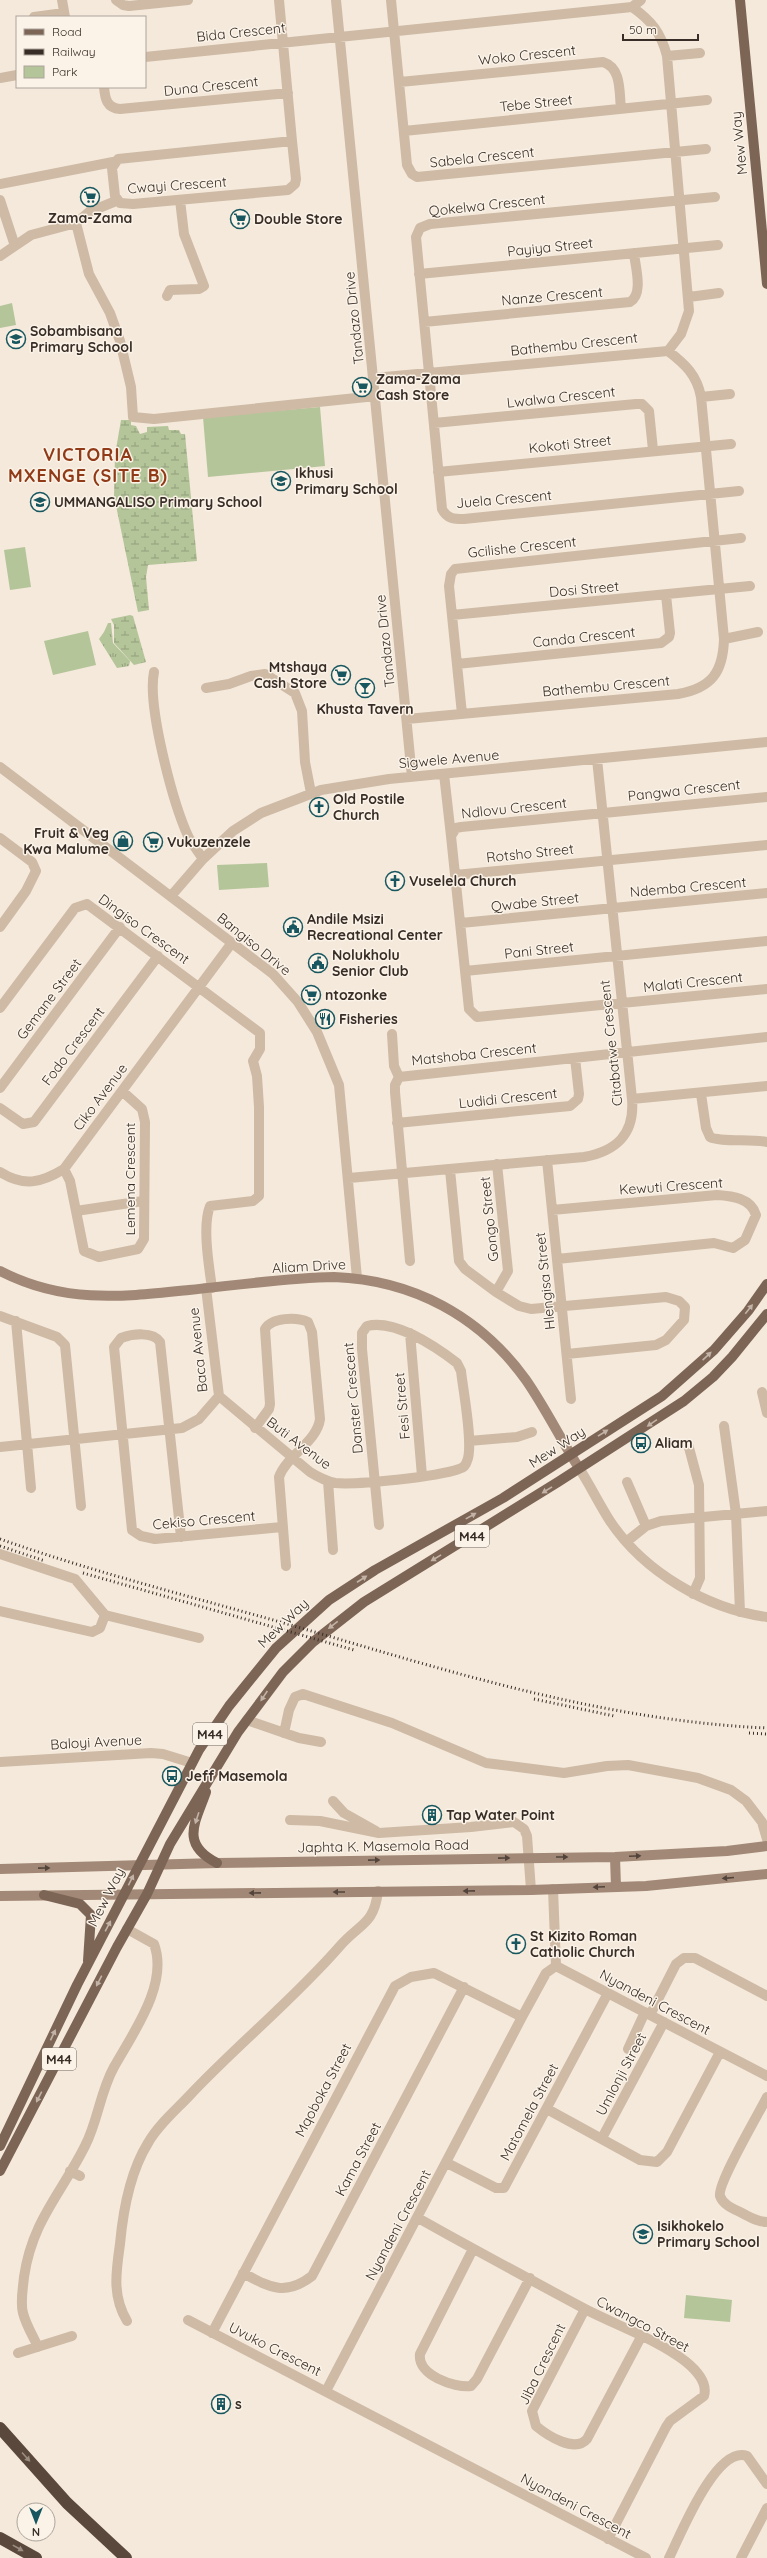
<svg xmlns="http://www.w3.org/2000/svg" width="767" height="2558" viewBox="0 0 767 2558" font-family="Quicksand,sans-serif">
  <defs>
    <pattern id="wetland-marsh" width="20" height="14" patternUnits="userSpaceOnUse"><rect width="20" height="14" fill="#b4c599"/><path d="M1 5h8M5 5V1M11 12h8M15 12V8" fill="none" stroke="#93a07d"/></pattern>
    <pattern id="park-tufts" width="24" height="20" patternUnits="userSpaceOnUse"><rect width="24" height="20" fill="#b4c599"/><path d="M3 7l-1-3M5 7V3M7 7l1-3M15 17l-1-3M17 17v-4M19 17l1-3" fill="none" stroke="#93a07d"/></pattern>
  </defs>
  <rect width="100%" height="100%" fill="#f4e9db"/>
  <path fill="#b4c599" d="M12,303L16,325L0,328V306Z
    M320,407L325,466L208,477L203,417Z
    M25,547L31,587L10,590L4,550Z
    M88,631L96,665L53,675L44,641Z
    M267,863L269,887L219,890L217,865Z
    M686,2295L732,2300L730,2322L684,2318Z"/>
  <path fill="url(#wetland-marsh)" d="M121,420H131V425L136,426L140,434L147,432V427L168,426L169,430H179L181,434H185L197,561L148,565L146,577L149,610L138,612L114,496L115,455Z
    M130,615L133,616L146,662L134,665L114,643V625L111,619Z"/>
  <path fill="url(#park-tufts)" d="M108,623H111L113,643L130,661L129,666L117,668L99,639L104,632Z"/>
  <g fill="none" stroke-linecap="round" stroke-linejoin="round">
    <path stroke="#cebaa5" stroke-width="10" d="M62,0L65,17
      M116,0L123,5L129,6L188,0
      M279,0L292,141
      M336,0L412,777
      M391,0L407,165L412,174L417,177L706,149
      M632,7L641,0
      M34,17L64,13
      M667,56L700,53
      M145,57L632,7C652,21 661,33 667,56L689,311L681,334L668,351
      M0,78L17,75
      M400,82L603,62C622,68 619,92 621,109
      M104,87C105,99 107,108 120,109L288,93
      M404,131L707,100
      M292,141L296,179L295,184L288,190L133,204L120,203L115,196L112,168L118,159Z
      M0,184L113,162
      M715,197L430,224L420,228L416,237L442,509C447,519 454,519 464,519L739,491
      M0,200L15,246
      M116,201L89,212L76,223L89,274L110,313L120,341L131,387L133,417L154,419L376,396
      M0,256L31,235L76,223
      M419,274L718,245
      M167,296L170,290L199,289L204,286L184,234L180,200
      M689,297L719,293
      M424,322L630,302C644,294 635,266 634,253
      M374,378L668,351C685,364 697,375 701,397L724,639C723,672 712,688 678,694L407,719
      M701,397L730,394
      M434,423L636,404H642L649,411L653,450
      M438,472L731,444
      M452,615L750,586
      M724,639L758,632
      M457,664L661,643L669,637L670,633L666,595
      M154,672C147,706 173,803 188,836C192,844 198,851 203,859
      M206,688L229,684L251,676L265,674L295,693L302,711L305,762L311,793
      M462,714L449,586L451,574L455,569L741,538
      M0,767L273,974L298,1002L317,1032L339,1085L357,1278
      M444,774L451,836
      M767,797L461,827L456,828L451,836L469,1009L477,1017L767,989
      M0,838L32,862L36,871L26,891L0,927
      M455,875L767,845
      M171,896L203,859L233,831L261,813L321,790L389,779L767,742
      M461,923L767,893
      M465,971L767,941
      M0,1008L75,908L87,904L260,1033V1049L253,1061L257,1076L259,1107V1196L253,1201L210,1206C202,1226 209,1266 212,1288
      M392,1034L394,1066L399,1077
      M0,1088L120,927
      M701,1094L706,1128L710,1137C718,1142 753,1139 767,1142
      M632,1099L767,1086
      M0,1108L23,1124L34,1122L158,956
      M397,1123L570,1106L578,1099L579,1094L575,1058
      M547,1160L571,1399
      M64,1169L70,1181L84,1251L99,1257L138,1249L144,1239L145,1122L142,1109L122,1091
      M450,1170L459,1261L465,1269L496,1292L519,1306L531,1309L666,1297L679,1301L685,1307L684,1320L666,1340L656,1345L567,1354
      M0,1172C24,1187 41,1183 64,1169L231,944
      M349,1178L584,1157C616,1151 635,1135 632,1099L597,759
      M552,1210L717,1195C732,1196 751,1198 756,1215L745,1240L733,1248L714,1243L557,1259
      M76,1211L143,1201
      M410,1261L395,1092V1085L399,1077L767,1037
      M206,1288L219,1396L310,1472C318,1477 326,1481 335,1483C358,1485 436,1477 459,1469C463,1468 466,1465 467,1461C474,1446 463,1390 461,1371L457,1363C436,1347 395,1319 367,1326L362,1333V1349L379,1525
      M496,1292L508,1271L497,1164
      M0,1316L57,1337L65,1345L81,1506
      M16,1321L31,1488
      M410,1333L422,1476
      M762,1392L767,1413
      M724,1426L736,1514L740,1612
      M255,1428L269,1409L270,1404L265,1329C272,1317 297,1317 308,1322L312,1332L320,1419C317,1442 287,1455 279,1477L286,1566
      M469,1441L517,1437L532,1432
      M688,1444L699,1485L700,1578L693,1594
      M0,1447L182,1428L199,1419L219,1396
      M579,1468C590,1485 599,1504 610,1521C644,1572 707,1609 767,1617
      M328,1481L333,1550
      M627,1482L646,1526
      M181,1537L160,1342C153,1331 132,1334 121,1338L114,1347L132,1530L141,1536L155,1539L282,1527
      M626,1542L646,1526L661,1521L767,1511
      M0,1554L75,1579L105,1615
      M0,1611L92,1632L100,1628L105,1615L199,1638
      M247,1720L299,1738L321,1742
      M284,1733L289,1710L295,1697L303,1694L392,1723L486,1763L564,1773L607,1766L628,1765L698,1778L731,1790L746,1801L762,1822L767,1839
      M0,1762L151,1753L163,1754L192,1763
      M333,1801L344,1813L376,1831
      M290,1820L320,1821L379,1833L471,1827L514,1822L524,1829L527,1836L531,1890
      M553,1889L556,1966
      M556,1966L767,2076
      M650,2015L676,1964L684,1958H695L767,1996
      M628,2049L645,2012
      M767,2097C759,2113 717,2184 720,2196C723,2205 734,2209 742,2213C750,2217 757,2222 767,2222
      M547,2109L640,2160L657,2162L667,2152L720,2052
      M602,2138L664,2022
      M447,2163L496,2188H504L608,1993
      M70,2171L80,2176
      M418,2218C473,2249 529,2279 585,2309C618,2326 656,2339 685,2361C695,2369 708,2382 704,2396L670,2421L666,2427L608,2539
      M473,2249L420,2354C417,2375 454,2388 471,2386L477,2379L530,2278
      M243,2273C269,2287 285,2297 312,2276L464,1987
      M585,2309L532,2411L536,2426C548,2436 575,2453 587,2439L641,2337
      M188,2320L646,2558
      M127,2321C112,2296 116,2272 120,2244C123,2211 130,2172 148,2143C158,2125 176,2110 190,2095C238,2044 294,1999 340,1946C360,1923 374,1925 378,1891
      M212,2333L395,1986L411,1977L434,1973L522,2017
      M38,2347C33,2336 26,2325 23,2313C20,2302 23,2289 24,2277C32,2221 61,2194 85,2146C98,2121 100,2092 114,2067C133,2033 169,1984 154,1944L127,1929
      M18,2353L72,2336
      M326,2391L522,2017L546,1973L556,1966
      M669,2558C680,2536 716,2445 747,2456L767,2484
      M741,2558L767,2508"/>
    <path stroke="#a28876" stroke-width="10" d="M0,1271C64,1304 121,1297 189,1290C237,1285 286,1278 334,1277C413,1280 480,1316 526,1380C546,1409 561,1440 579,1468
      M615,1857L616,1887
      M0,1869L217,1863L615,1857L727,1851L767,1846
      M0,1896L531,1890L646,1886L767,1874"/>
    <path stroke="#7d6556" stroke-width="10" d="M740,0L767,284
      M206,1792C195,1823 180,1844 217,1863
      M44,1895L80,1904L91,1915L88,1961
      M0,2146L77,1985L199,1750L229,1706L276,1648L329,1600L375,1570L503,1498L662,1396L714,1350L748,1311L767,1284
      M0,2171L117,1947L147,1894L170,1844L238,1732L283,1672L313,1642L364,1602L558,1482L684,1401L713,1377L732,1357L767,1314"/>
    <path stroke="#5b483d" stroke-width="12" d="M0,2428L67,2503L126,2558
      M0,2538L36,2558"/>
    <path stroke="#392e27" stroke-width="3" stroke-dasharray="1 3" stroke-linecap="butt" d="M0,1539C99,1574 201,1599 301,1628C454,1673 607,1721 767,1728
      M0,1546L45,1561
      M83,1573L354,1650
      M534,1699L614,1716
      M749,1733L767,1734"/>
  </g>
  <defs><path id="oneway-solid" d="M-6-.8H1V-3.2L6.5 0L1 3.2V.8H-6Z"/></defs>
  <g fill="#c2b3a6">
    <use href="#oneway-solid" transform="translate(749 1309) rotate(-52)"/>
    <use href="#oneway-solid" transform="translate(707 1356) rotate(-43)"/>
    <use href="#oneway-solid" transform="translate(652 1423) rotate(146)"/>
    <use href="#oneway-solid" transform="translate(603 1433) rotate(-32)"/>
    <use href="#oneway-solid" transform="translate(547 1490) rotate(148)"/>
    <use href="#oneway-solid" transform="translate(471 1516) rotate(-29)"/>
    <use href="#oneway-solid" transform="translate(436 1558) rotate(149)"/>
    <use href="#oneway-solid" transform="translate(362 1579) rotate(-33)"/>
    <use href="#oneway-solid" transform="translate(333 1625) rotate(142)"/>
    <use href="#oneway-solid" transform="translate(264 1696) rotate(124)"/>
    <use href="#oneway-solid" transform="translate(197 1818) rotate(108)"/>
    <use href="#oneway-solid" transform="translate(131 1880) rotate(-64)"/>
    <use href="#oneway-solid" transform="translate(108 1926) rotate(-62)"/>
    <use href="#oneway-solid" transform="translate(99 1981) rotate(117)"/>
    <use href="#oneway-solid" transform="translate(53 2035) rotate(-65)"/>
    <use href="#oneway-solid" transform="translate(39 2097) rotate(117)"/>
  </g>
  <g fill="#53443b">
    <use href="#oneway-solid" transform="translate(635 1856) rotate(-3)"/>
    <use href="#oneway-solid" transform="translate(562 1857)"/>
    <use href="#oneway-solid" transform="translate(504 1858) rotate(-1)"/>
    <use href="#oneway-solid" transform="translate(374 1860) rotate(-1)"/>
    <use href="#oneway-solid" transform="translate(44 1868) rotate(-1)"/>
    <use href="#oneway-solid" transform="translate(728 1878) rotate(175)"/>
    <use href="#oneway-solid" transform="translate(599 1887) rotate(178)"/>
    <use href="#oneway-solid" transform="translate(469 1891) rotate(179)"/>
    <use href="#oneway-solid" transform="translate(339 1892) rotate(180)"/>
    <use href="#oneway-solid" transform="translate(255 1893) rotate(179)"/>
  </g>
  <g fill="#9b8c81">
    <use href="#oneway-solid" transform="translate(26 2457) rotate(48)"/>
    <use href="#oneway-solid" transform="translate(18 2548) rotate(29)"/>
  </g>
  <defs>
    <symbol id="supermarket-ring" viewBox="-11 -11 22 22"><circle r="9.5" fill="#fbf3e8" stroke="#18575f" stroke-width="1.5"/><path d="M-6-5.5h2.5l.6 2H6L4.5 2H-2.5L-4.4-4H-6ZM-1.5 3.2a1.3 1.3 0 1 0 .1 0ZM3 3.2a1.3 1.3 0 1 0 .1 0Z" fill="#18575f"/></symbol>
    <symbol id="school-ring" viewBox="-11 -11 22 22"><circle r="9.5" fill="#fbf3e8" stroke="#18575f" stroke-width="1.5"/><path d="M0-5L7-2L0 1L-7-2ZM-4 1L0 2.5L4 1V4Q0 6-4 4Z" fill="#18575f"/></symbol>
    <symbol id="bar-ring" viewBox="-11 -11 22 22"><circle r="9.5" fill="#fbf3e8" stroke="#18575f" stroke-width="1.5"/><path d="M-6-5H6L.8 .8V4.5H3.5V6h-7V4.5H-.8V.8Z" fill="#18575f"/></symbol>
    <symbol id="church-ring" viewBox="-11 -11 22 22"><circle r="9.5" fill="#fbf3e8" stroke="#18575f" stroke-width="1.5"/><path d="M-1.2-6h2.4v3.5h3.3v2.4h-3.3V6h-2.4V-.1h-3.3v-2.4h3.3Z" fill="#18575f"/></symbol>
    <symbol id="shop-ring" viewBox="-11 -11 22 22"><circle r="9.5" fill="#fbf3e8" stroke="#18575f" stroke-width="1.5"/><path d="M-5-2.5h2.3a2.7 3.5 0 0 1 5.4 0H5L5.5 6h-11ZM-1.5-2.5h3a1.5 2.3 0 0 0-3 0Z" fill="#18575f"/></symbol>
    <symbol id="civic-ring" viewBox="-11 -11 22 22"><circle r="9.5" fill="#fbf3e8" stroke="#18575f" stroke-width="1.5"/><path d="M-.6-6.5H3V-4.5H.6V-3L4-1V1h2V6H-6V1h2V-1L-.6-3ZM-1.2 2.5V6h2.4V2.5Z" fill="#18575f"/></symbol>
    <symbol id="restaurant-ring" viewBox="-11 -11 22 22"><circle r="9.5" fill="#fbf3e8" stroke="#18575f" stroke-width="1.5"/><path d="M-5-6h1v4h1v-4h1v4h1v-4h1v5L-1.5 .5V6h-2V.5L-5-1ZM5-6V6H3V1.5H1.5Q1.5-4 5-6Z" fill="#18575f"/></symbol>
    <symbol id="bus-ring" viewBox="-11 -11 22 22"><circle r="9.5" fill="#fbf3e8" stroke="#18575f" stroke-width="1.5"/><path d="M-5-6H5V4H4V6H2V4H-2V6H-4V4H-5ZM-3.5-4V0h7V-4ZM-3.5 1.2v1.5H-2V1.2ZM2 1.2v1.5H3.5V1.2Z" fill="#18575f"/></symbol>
    <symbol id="building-ring" viewBox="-11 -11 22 22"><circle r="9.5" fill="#fbf3e8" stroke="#18575f" stroke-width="1.5"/><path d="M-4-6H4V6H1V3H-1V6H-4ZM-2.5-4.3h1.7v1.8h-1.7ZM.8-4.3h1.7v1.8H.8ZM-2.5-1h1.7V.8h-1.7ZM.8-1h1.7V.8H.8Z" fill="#18575f"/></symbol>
  </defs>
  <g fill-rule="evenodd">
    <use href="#supermarket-ring" x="79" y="186" width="22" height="22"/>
    <use href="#supermarket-ring" x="229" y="208" width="22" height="22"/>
    <use href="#school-ring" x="5" y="328" width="22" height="22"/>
    <use href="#supermarket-ring" x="351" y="376" width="22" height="22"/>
    <use href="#school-ring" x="270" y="470" width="22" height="22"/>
    <use href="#school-ring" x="29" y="491" width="22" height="22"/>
    <use href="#supermarket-ring" x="330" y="664" width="22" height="22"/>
    <use href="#bar-ring" x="354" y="677" width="22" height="22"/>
    <use href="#church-ring" x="308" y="796" width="22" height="22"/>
    <use href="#shop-ring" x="112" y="830" width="22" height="22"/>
    <use href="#supermarket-ring" x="142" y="831" width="22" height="22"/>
    <use href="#church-ring" x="384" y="870" width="22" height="22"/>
    <use href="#civic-ring" x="282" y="916" width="22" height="22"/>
    <use href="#civic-ring" x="307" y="952" width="22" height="22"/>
    <use href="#supermarket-ring" x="300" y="984" width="22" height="22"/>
    <use href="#restaurant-ring" x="314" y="1008" width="22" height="22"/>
    <use href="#bus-ring" x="630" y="1432" width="22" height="22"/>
    <use href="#bus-ring" x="161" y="1765" width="22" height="22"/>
    <use href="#building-ring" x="421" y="1804" width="22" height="22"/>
    <use href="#church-ring" x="505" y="1933" width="22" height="22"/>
    <use href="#school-ring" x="632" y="2223" width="22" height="22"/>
    <use href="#building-ring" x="210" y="2393" width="22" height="22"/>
  </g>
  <g text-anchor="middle" stroke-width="3" stroke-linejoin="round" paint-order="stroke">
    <g fill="#fbf3e8" stroke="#736961" stroke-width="1">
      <rect x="455" y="1525" width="34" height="22" rx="3"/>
      <rect x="193" y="1723" width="34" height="22" rx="3"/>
      <rect x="42" y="2048" width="34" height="22" rx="3"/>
    </g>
    <g font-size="13" font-weight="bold" fill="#392e27">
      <text x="472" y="1541">M44</text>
      <text x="210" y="1739">M44</text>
      <text x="59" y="2064">M44</text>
    </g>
    <g font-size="14" fill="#392e27" stroke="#fbf3e8">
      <text transform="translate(241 32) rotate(-6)" y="5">Bida Crescent</text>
      <text transform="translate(527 55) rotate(-6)" y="5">Woko Crescent</text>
      <text transform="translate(211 86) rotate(-6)" y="5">Duna Crescent</text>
      <text transform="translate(536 103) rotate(-6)" y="5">Tebe Street</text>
      <text transform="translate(739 143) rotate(-96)" y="5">Mew Way</text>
      <text transform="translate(482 157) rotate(-6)" y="5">Sabela Crescent</text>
      <text transform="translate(177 185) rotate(-4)" y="5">Cwayi Crescent</text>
      <text transform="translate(487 205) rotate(-6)" y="5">Qokelwa Crescent</text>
      <text transform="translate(550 247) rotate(-6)" y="5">Payiya Street</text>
      <text transform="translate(552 296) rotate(-5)" y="5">Nanze Crescent</text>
      <text transform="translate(354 318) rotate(-96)" y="5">Tandazo Drive</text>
      <text transform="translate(574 344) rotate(-6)" y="5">Bathembu Crescent</text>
      <text transform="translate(561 397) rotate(-6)" y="5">Lwalwa Crescent</text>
      <text transform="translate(570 444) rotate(-6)" y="5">Kokoti Street</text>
      <text transform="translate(504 499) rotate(-5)" y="5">Juela Crescent</text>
      <text transform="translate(522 547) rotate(-6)" y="5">Gcilishe Crescent</text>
      <text transform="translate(584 589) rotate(-5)" y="5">Dosi Street</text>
      <text transform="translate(584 637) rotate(-6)" y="5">Canda Crescent</text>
      <text transform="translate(385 641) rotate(-96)" y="5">Tandazo Drive</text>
      <text transform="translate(606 686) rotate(-5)" y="5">Bathembu Crescent</text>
      <text transform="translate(449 759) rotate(-5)" y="5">Sigwele Avenue</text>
      <text transform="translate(684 790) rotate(-6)" y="5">Pangwa Crescent</text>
      <text transform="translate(514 808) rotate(-6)" y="5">Ndlovu Crescent</text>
      <text transform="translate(530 853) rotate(-6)" y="5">Rotsho Street</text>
      <text transform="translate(688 887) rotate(-5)" y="5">Ndemba Crescent</text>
      <text transform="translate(535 902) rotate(-6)" y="5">Qwabe Street</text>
      <text transform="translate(144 929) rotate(36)" y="5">Dingiso Crescent</text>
      <text transform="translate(254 944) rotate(39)" y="5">Bangiso Drive</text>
      <text transform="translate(539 950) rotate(-6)" y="5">Pani Street</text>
      <text transform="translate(693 982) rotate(-6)" y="5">Malati Crescent</text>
      <text transform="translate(49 999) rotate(-53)" y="5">Gemane Street</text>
      <text transform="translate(611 1043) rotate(-96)" y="5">Citabatwe Crescent</text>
      <text transform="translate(73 1046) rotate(-53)" y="5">Fodo Crescent</text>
      <text transform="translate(474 1054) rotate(-6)" y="5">Matshoba Crescent</text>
      <text transform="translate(100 1097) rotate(-53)" y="5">Ciko Avenue</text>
      <text transform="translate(508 1098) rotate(-6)" y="5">Ludidi Crescent</text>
      <text transform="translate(130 1179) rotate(-90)" y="5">Lemena Crescent</text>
      <text transform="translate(671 1186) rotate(-4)" y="5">Kewuti Crescent</text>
      <text transform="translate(489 1219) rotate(-96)" y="5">Gongo Street</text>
      <text transform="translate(309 1266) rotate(-3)" y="5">Aliam Drive</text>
      <text transform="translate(545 1281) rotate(-96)" y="5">Hlengisa Street</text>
      <text transform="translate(198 1350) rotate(-96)" y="5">Baca Avenue</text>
      <text transform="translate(353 1398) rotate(-95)" y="5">Danster Crescent</text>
      <text transform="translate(402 1406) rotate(-95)" y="5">Fesi Street</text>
      <text transform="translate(299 1443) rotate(37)" y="5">Buti Avenue</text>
      <text transform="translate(557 1447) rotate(-33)" y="5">Mew Way</text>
      <text transform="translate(204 1520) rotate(-5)" y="5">Cekiso Crescent</text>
      <text transform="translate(283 1623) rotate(-44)" y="5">Mew Way</text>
      <text transform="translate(96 1742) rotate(-3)" y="5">Baloyi Avenue</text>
      <text transform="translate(383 1846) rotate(-1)" y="5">Japhta K. Masemola Road</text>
      <text transform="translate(106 1897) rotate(-63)" y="5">Mew Way</text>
      <text transform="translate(655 2002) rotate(28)" y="5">Nyandeni Crescent</text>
      <text transform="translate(621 2074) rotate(-62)" y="5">Umlonji Street</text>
      <text transform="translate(323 2090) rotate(-62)" y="5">Mqoboka Street</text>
      <text transform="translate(529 2112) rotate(-62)" y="5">Matomela Street</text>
      <text transform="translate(358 2159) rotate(-62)" y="5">Kama Street</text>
      <text transform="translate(398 2225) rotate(-62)" y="5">Nyandeni Crescent</text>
      <text transform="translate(643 2324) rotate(28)" y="5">Cwangco Street</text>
      <text transform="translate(275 2349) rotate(27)" y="5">Uvuko Crescent</text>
      <text transform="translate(542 2364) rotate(-64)" y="5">Jiba Crescent</text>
      <text transform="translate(576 2506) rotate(28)" y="5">Nyandeni Crescent</text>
    </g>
    <g font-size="14" font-weight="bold" fill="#392e27" stroke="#fbf3e8" text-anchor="start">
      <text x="90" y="223" text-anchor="middle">Zama-Zama</text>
      <text x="254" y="224">Double Store</text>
      <text x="30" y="336">Sobambisana<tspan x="30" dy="16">Primary School</tspan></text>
      <text x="376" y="384">Zama-Zama<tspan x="376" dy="16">Cash Store</tspan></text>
      <text x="295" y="478">Ikhusi<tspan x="295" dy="16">Primary School</tspan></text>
      <text x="54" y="507">UMMANGALISO Primary School</text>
      <text x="327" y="672" text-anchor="end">Mtshaya<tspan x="327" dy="16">Cash Store</tspan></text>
      <text x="365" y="714" text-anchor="middle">Khusta Tavern</text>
      <text x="333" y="804">Old Postile<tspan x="333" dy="16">Church</tspan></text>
      <text x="109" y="838" text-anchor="end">Fruit &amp; Veg<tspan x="109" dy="16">Kwa Malume</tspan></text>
      <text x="167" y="847">Vukuzenzele</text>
      <text x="409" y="886">Vuselela Church</text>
      <text x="307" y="924">Andile Msizi<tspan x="307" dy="16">Recreational Center</tspan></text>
      <text x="332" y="960">Nolukholu<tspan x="332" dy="16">Senior Club</tspan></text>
      <text x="325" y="1000">ntozonke</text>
      <text x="339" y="1024">Fisheries</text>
      <text x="655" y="1448">Aliam</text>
      <text x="186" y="1781">Jeff Masemola</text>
      <text x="446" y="1820">Tap Water Point</text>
      <text x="530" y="1941">St Kizito Roman<tspan x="530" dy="16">Catholic Church</tspan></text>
      <text x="657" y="2231">Isikhokelo<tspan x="657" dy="16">Primary School</tspan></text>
      <text x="235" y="2409">s</text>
    </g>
    <g font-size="18" font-weight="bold" letter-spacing="1" fill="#913a17" stroke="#fbf3e8">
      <text x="88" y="461">VICTORIA<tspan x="88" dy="21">MXENGE (SITE B)</tspan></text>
    </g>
  </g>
  <rect x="16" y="16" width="130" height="72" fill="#fbf3e8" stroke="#ada49b"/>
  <rect x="24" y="29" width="20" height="6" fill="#7d6556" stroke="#ada49b"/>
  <text x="52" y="36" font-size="12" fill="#392e27">Road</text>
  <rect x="24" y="49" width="20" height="6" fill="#392e27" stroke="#ada49b"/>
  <text x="52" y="56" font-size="12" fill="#392e27">Railway</text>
  <rect x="24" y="66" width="20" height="12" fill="#b4c599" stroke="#ada49b"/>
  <text x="52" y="76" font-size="12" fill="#392e27">Park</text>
  <g transform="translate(36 2522) rotate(180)"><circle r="19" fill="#fbf3e8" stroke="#ada49b"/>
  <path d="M0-3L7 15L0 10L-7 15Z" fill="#18575f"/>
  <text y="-6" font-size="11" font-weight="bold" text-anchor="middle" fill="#392e27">N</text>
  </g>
  <path d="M623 34v6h75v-6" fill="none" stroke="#392e27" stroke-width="2"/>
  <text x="629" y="34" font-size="12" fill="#392e27" stroke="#fbf3e8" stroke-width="3" paint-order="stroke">50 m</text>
</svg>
